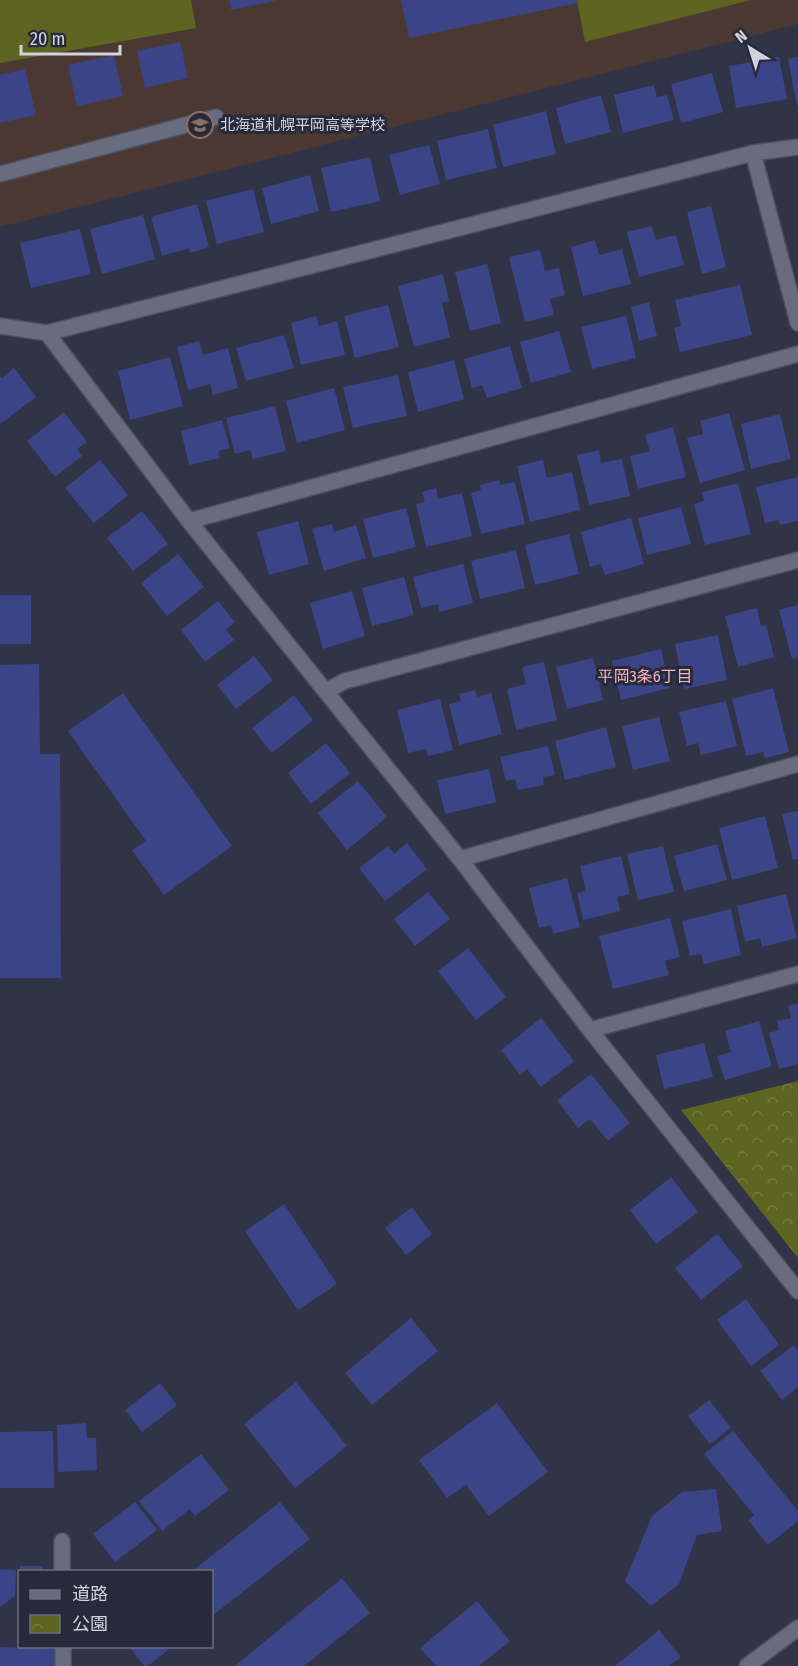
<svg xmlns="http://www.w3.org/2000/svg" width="798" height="1666" viewBox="0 0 798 1666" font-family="'Fira Sans Condensed','Noto Sans JP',sans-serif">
  <defs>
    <pattern id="park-crowns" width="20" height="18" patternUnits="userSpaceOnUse" patternTransform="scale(1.5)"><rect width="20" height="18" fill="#5d6520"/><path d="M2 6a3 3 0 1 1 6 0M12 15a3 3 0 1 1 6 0" fill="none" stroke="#737a40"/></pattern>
  </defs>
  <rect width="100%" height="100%" fill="#303446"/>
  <path fill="#4c3832" d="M0,0H798V24L0,227Z"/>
  <path fill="url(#park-crowns)" d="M798,1081V1258L681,1110Z"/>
  <path fill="#5d6520" d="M0,0H191L196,28L0,63Z
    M577,0H751L585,42Z"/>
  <path fill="#3b4487" d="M229,0H275V1L231,10Z
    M401,0H577L578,3L409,38Z
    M180,42L188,78L145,88L137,51Z
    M114,55L123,96L77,106L68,65Z
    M779,57L787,99L736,108L729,66Z
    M798,57V106H797L788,59Z
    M25,69L36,115L0,123V75Z
    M712,73L723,112L681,123L671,84Z
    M654,85L657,97L667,95L674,120L623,133L614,95Z
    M601,95L611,132L565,144L556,108Z
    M546,111L556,154L503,167L493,125Z
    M488,129L497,168L446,180L437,141Z
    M429,145L440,184L400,195L389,155Z
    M370,157L380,201L331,212L321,168Z
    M310,175L319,211L271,224L262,188Z
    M253,189L264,232L217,244L206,201Z
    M197,204L209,247L190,253L189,248L162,256L151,217Z
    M711,206L726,267L702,274L687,212Z
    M143,215L155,259L102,274L90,229Z
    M652,226L656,240L676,235L684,265L639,277L627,232Z
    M80,229L91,274L31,288L20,243Z
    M595,240L599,255L622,249L631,284L583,296L571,247Z
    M540,250L545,271L559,268L565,295L550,299L554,315L525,322L509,257Z
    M487,264L501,323L470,331L455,272Z
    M443,274L449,301L442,303L450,337L414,347L398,286Z
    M740,285L752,335L680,352L674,328L681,326L675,300Z
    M649,302L657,336L639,341L631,307Z
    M388,305L399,347L355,358L344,316Z
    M316,316L319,326L337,321L345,355L301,365L291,323Z
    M626,316L636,358L592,369L581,327Z
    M559,331L571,372L531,383L520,342Z
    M284,335L294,368L246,381L236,348Z
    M199,341L203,355L228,348L238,388L213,395L210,384L188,390L177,347Z
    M510,346L522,388L487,398L482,385L472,388L464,359Z
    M170,357L183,406L130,420L118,371Z
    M454,360L464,399L418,412L408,372Z
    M14,368L36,397L0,424V376L2,378Z
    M398,375L407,416L353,428L343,387Z
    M334,388L345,430L297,443L286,401Z
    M275,406L286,451L253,459L250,450L235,454L226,418Z
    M64,412L87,442L77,449L82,456L55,477L27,441Z
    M729,413L745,470L700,483L687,438L703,434L700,421Z
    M780,414L791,459L751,469L741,424Z
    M222,420L230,448L218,451L220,458L189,465L181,431Z
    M673,427L686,477L638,489L630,456L650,451L645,435Z
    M599,450L601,463L622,459L630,496L589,505L577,455Z
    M100,460L128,495L94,523L65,488Z
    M543,460L547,478L572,472L580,510L530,522L517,466Z
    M798,477V521L780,525L778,520L765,523L756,487Z
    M499,480L500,485L515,482L525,524L481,534L471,493L481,490L480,485Z
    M738,483L751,534L705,545L694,504L704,501L702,492Z
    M436,488L438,499L462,493L472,536L426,547L416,504L425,502L422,492Z
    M681,507L691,544L647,555L638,518Z
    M406,508L416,547L373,558L363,519Z
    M142,511L168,544L133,571L107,538Z
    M631,518L644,564L605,575L601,564L590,567L581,532Z
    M298,521L309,564L269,575L257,532Z
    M332,524L334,532L356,525L366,558L324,571L312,529Z
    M569,534L579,574L535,585L525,545Z
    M516,550L525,588L480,599L471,561Z
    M178,554L204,587L167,616L141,583Z
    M463,564L473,603L439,612L438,604L421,608L413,577Z
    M404,577L414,615L372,626L362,588Z
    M352,591L365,636L323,649L310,603Z
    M0,595H31V644H0Z
    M218,601L235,622L226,630L234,640L205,662L181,630Z
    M798,605V657L792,659L779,610Z
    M757,608L761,626L766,625L774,657L738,667L725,616Z
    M718,635L727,680L684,689L675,644Z
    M661,649L670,688L621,700L612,661Z
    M254,656L273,680L236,709L217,685Z
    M593,658L603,700L567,709L556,667Z
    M544,662L557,720L516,730L507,689L526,684L522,667Z
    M39,664L40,754H60L61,978H0V665Z
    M773,688L789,752L765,758L763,752L746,756L732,699Z
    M475,690L477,697L491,693L502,734L459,745L449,704L461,701L459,694Z
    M123,693L232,846L164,895L132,850L146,841L68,731Z
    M294,695L313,720L272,753L252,728Z
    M440,699L453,750L428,756L426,749L408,753L397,710Z
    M726,701L737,746L701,755L698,743L687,746L679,712Z
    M659,717L670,761L633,770L622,726Z
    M606,727L616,767L565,780L555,741Z
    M326,743L350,773L311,804L288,773Z
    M548,746L555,775L543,777L544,785L518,790L515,779L506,781L500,757Z
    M489,769L496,802L445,814L437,780Z
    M358,781L387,817L347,850L318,813Z
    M798,811V859L793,860L782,814Z
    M765,816L778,868L732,880L719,828Z
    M407,843L427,869L385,901L359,868L388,846L394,854Z
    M717,844L727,880L684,891L674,856Z
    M663,846L674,892L638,900L627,854Z
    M621,856L630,894L617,897L620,911L583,920L577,893L586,891L580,866Z
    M567,878L580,927L553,934L551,925L539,928L529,888Z
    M428,892L450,919L415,946L394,919Z
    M786,894L797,938L762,947L760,938L745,942L737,906Z
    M731,909L741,955L704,964L701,954L690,956L682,921Z
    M670,918L680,957L665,961L669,975L613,989L599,936Z
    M468,948L506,997L476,1020L438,971Z
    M798,1003V1064L779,1069L769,1033L779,1030L777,1021L791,1018L788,1006Z
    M541,1018L574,1061L541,1087L527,1069L520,1075L501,1050Z
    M759,1021L772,1066L725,1080L717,1056L731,1052L725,1031Z
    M704,1043L713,1077L664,1089L656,1055Z
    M591,1074L630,1123L608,1141L590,1119L578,1128L557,1100Z
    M671,1177L698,1212L656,1244L630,1210Z
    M284,1204L337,1284L298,1310L245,1231Z
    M412,1207L432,1234L406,1255L385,1228Z
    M717,1234L743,1266L701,1300L675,1268Z
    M746,1299L779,1345L751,1366L717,1320Z
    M411,1318L438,1351L372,1405L345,1373Z
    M794,1345L798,1350V1387L782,1400L760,1371Z
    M296,1382L347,1446L295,1488L244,1424Z
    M160,1383L177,1405L142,1432L125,1410Z
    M709,1400L731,1428L710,1444L688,1416Z
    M497,1403L548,1472L489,1516L466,1485L447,1498L419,1460Z
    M86,1423L87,1438H96L97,1470L58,1472L57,1425Z
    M53,1431L54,1488H0V1432Z
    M733,1431L798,1511V1521L768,1545L748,1520L754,1515L704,1454Z
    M201,1454L229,1490L195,1516L190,1509L162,1531L139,1501Z
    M716,1489L722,1531L697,1535L679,1584L651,1606L625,1581L652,1516L682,1492Z
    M135,1502L157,1530L115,1562L93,1534Z
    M280,1502L310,1539L212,1616V1572H191Z
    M20,1566H43V1572H20Z
    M0,1569L16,1570L15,1596L0,1607Z
    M342,1578L370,1613L304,1666H235Z
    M477,1601L510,1641L479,1666H436L420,1648Z
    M659,1630L681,1657L669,1666H615Z
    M129,1646H173L148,1666H144Z
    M0,1647L54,1649V1666H0Z"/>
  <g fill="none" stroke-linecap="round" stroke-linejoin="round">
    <defs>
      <path id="minor" d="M753,153L798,323
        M0,174L216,117
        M0,326L47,333L753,153L798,147
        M47,333L189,521L460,859L590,1030L798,1291
        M189,521L798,354
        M326,691L345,681L798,560
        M460,859L798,764
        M590,1030L798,974
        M62,1541V1572
        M63,1646V1666
        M747,1666L798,1628"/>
    </defs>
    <use href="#minor" stroke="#4c4f5e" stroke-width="18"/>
    <use href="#minor" stroke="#676c7f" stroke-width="15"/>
  </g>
  <defs>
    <symbol id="school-ring" viewBox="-11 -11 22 22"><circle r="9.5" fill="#272a3b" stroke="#8d6e63" stroke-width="1.5"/><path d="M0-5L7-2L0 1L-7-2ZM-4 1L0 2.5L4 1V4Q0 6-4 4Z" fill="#8d6e63"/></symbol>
  </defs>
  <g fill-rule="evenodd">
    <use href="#school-ring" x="185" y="110" width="30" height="30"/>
  </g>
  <g text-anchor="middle" stroke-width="6" stroke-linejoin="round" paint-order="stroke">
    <g font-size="15" fill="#d0d3de" stroke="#272a3b" text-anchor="start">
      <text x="220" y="130">北海道札幌平岡高等学校</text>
    </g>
    <g font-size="16" fill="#f7b3bf" stroke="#272a3b">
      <text x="645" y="682">平岡3条6丁目</text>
    </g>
  </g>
  <rect x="18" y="1570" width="195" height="78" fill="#272a3b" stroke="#6b6e7c" stroke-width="1.5"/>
  <rect x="30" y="1590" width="30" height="9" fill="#676c7f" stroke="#6b6e7c" stroke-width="1.5"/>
  <text x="72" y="1600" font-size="18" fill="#d0d3de">道路</text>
  <rect x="30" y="1615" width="30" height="18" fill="url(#park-crowns)" stroke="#6b6e7c" stroke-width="1.5"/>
  <text x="72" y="1630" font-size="18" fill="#d0d3de">公園</text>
  <g transform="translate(750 48) rotate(322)" stroke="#272a3b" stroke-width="4.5" paint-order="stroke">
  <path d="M0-4.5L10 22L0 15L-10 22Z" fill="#d0d3de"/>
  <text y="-9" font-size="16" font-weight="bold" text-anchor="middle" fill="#d0d3de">N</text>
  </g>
  <path d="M21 45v9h99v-9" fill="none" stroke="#d0d3de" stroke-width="3"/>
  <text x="30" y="45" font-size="18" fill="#d0d3de" stroke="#272a3b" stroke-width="4.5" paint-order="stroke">20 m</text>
</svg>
